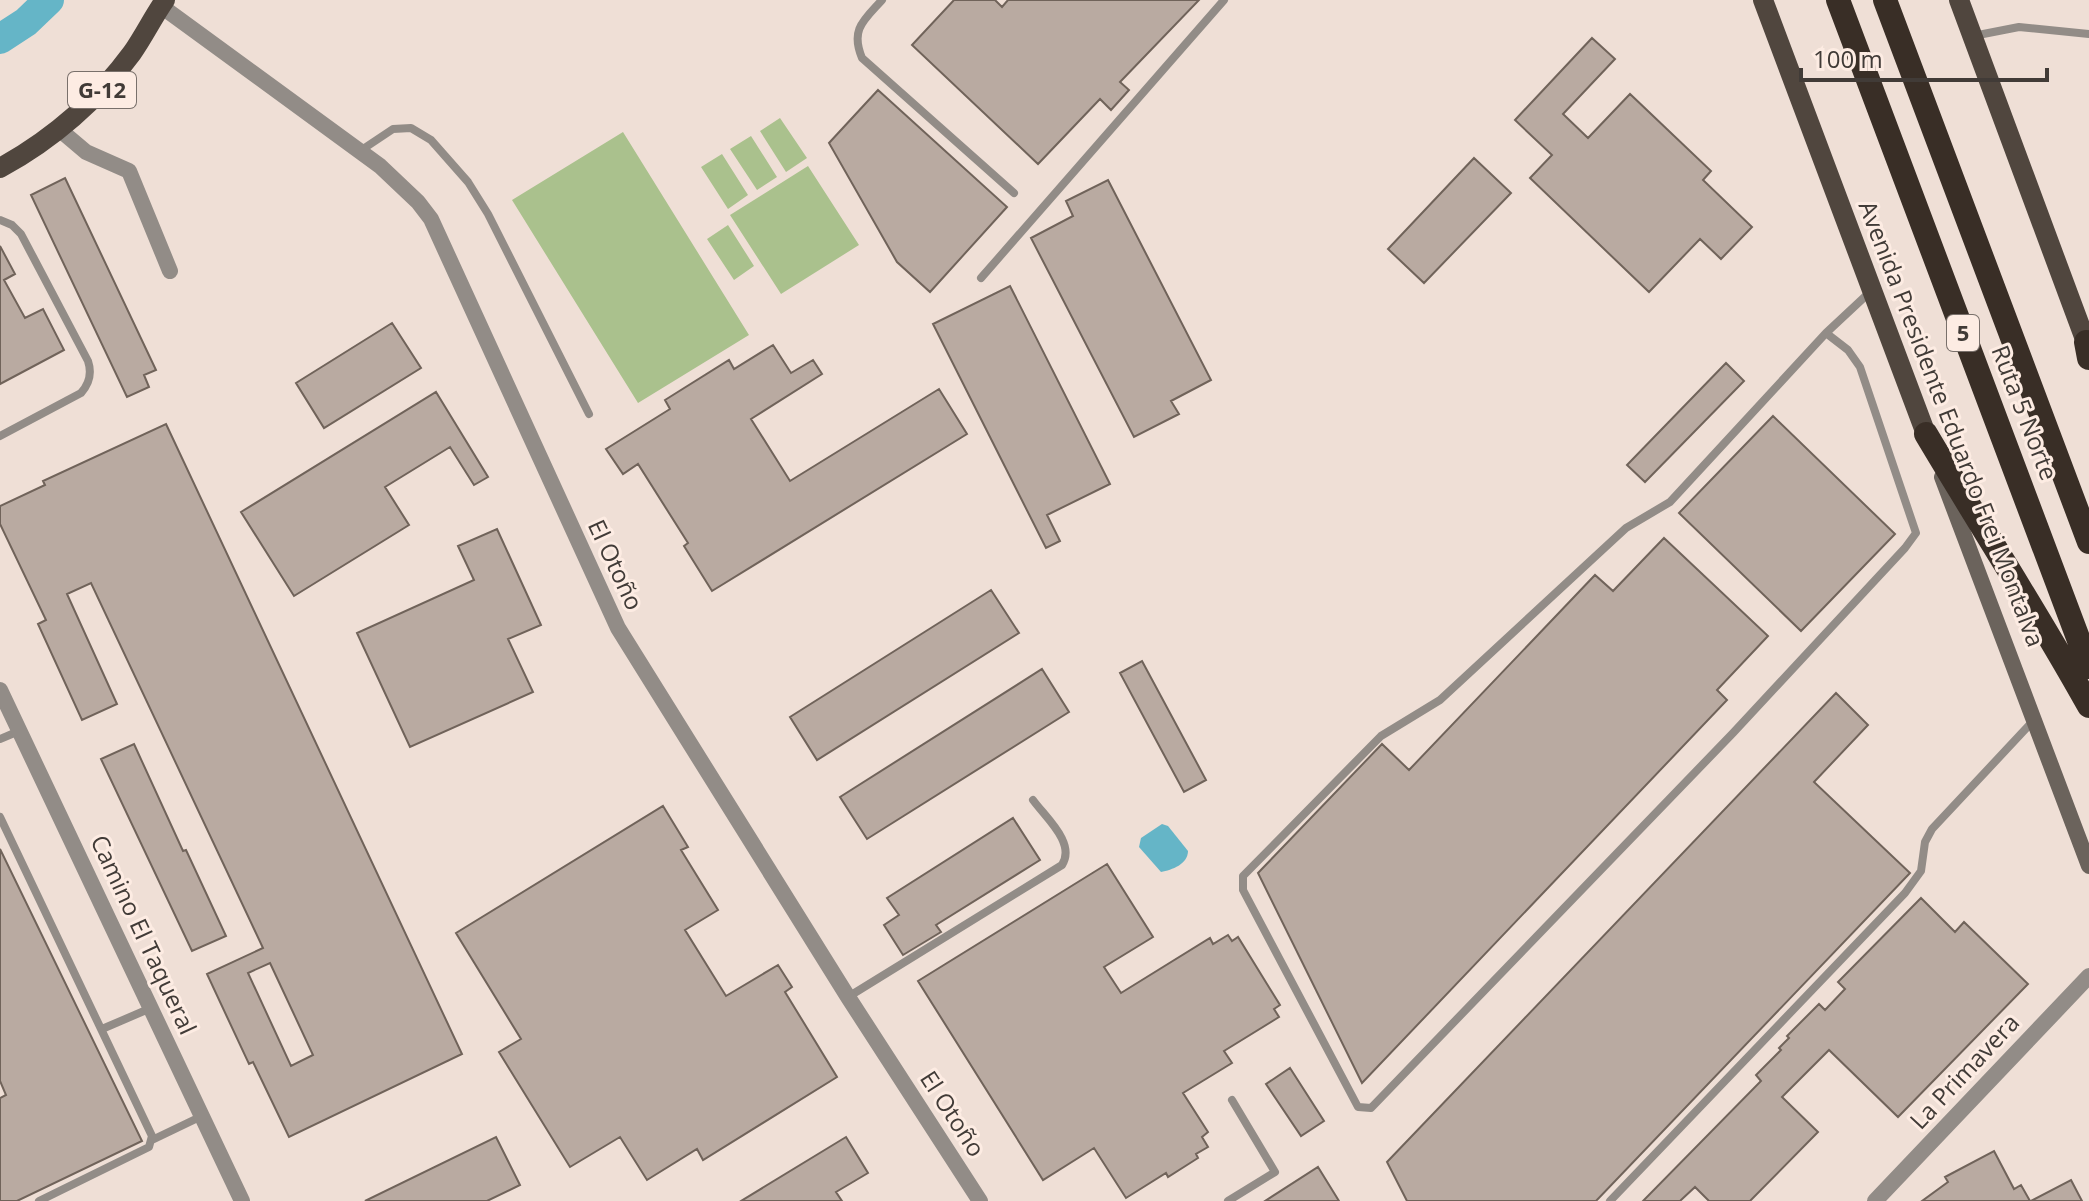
<svg xmlns="http://www.w3.org/2000/svg" width="2089" height="1201" viewBox="0 0 2089 1201" font-family="'Open Sans',sans-serif">
  <rect width="100%" height="100%" fill="#efdfd6"/>
  <path fill="#aac18d" d="M780,118L807,158L786,172L760,131Z
    M623,132L749,335L638,403L512,200Z
    M751,136L777,177L757,190L730,149Z
    M722,154L748,195L728,209L701,167Z
    M808,166L859,245L781,294L730,215Z
    M728,225L754,266L734,280L707,239Z"/>
  <path fill="#65b5c7" d="M1162,824L1168,826L1188,851C1188,864 1172,870 1161,872L1139,847L1141,838Z"/>
  <g fill="none" stroke-linecap="round" stroke-linejoin="round">
    <path stroke="#65b5c7" stroke-width="30" d="M0,39L26,22L49,0"/>
  </g>
  <path fill="#b9aaa1" stroke="#70635a" stroke-width="2" fill-rule="evenodd" d="M954,0H995L1002,7L1008,0H1199L1120,82L1129,90L1111,110L1100,99L1038,164L912,45Z
    M1592,38L1615,59L1563,114L1588,138L1630,94L1711,171L1703,180L1752,227L1721,259L1700,239L1649,292L1530,178L1552,155L1515,120Z
    M878,90L1007,207L930,292L897,262L829,143Z
    M1474,158L1511,193L1424,283L1388,249Z
    M65,178L156,370L144,375L149,387L127,397L31,195Z
    M1108,180L1211,380L1171,401L1179,414L1134,437L1031,238L1073,216L1066,201Z
    M0,246L15,274L4,280L25,318L43,309L64,350L0,384Z
    M1010,286L1110,484L1047,515L1060,541L1046,548L933,324Z
    M392,323L421,368L324,428L296,383Z
    M773,345L791,373L813,360L822,374L751,419L790,481L939,389L967,434L712,591L684,546L688,543L638,464L623,474L606,449L670,409L665,400L729,360L734,369Z
    M1726,363L1744,381L1645,482L1627,465Z
    M436,392L488,477L474,485L450,447L385,487L409,525L294,596L241,512Z
    M1773,416L1895,534L1801,631L1679,513Z
    M166,424L462,1054L289,1137L253,1062L249,1064L207,974L263,948L91,583L67,594L117,704L82,720L38,624L46,620L0,524V506L45,485L43,481ZM270,963L313,1055L291,1066L248,973Z
    M497,529L541,625L508,639L533,692L410,747L357,633L474,580L458,546Z
    M1664,538L1768,636L1717,690L1727,700L1362,1083L1258,873L1382,744L1409,770L1595,575L1613,591Z
    M991,590L1019,633L817,760L790,717Z
    M1142,661L1206,780L1184,792L1120,673Z
    M1042,669L1069,712L867,839L840,797Z
    M1836,693L1868,725L1814,782L1910,873L1596,1201H1407L1387,1162Z
    M134,744L183,851L186,850L226,936L192,951L101,759Z
    M663,806L688,847L681,850L718,910L685,930L726,996L778,965L792,987L785,992L837,1077L703,1160L697,1149L647,1180L620,1137L570,1167L499,1052L521,1039L456,933Z
    M1013,818L1040,860L936,925L941,932L903,955L884,925L899,915L887,898Z
    M0,849L142,1141L17,1201H0V1098L6,1095L0,1081Z
    M1107,864L1153,937L1104,967L1121,993L1210,938L1213,944L1228,935L1232,941L1238,937L1280,1005L1274,1009L1279,1017L1224,1051L1232,1063L1183,1093L1208,1132L1202,1137L1208,1147L1196,1154L1198,1158L1168,1177L1166,1173L1126,1198L1094,1148L1043,1180L918,981Z
    M1921,898L1955,932L1964,922L2028,984L1898,1117L1829,1050L1782,1097L1818,1132L1750,1201H1709L1695,1187L1680,1201H1643L1761,1081L1756,1075L1781,1050L1779,1048L1789,1038L1787,1036L1819,1004L1825,1010L1845,989L1838,982Z
    M1290,1068L1324,1121L1301,1136L1266,1084Z
    M496,1137L520,1185L487,1201H365Z
    M846,1137L868,1173L836,1192L842,1201H741Z
    M1994,1151L2014,1189L2021,1185L2030,1201H1922L1948,1182L1945,1177Z
    M1318,1167L1339,1201H1265Z
    M2071,1180L2082,1201H2031Z"/>
  <g fill="none" stroke-linecap="round" stroke-linejoin="round">
    <path stroke="#928c87" stroke-width="8" d="M882,0C864,20 850,29 862,58L1014,193
      M1973,36L2019,27L2089,34
      M360,151L393,129L411,128L431,140L468,182L488,214L589,414
      M0,220L12,225L21,234L88,361C92,373 90,383 81,393L0,436
      M981,278L1224,0
      M1826,333L1848,350L1860,367L1916,533L1905,548L1733,733L1371,1108L1358,1107L1243,890V876L1381,736L1440,700L1626,528L1670,502L1826,333L1871,291
      M0,739L19,731
      M0,817L152,1136L149,1147L39,1201
      M848,997L1062,865C1076,843 1046,818 1033,800
      M102,1029L151,1008
      M152,1140L202,1116
      M1228,1201L1275,1172L1232,1100
      M1610,1201L1905,893L1921,871L1925,842L1932,829L2034,720"/>
    <path stroke="#928c87" stroke-width="16" d="M161,6L380,166L418,202L431,219L618,628L848,997L980,1201
      M60,130L86,152L129,171L170,271
      M0,690L242,1201
      M1875,1201L2089,976"/>
    <path stroke="#6b635c" stroke-width="16" d="M1942,477L2089,866"/>
    <path stroke="#50463e" stroke-width="20" d="M1763,0L1926,434
      M1959,0L2086,342
      M0,168C53,139 96,102 132,53C144,36 153,17 165,0"/>
    <path stroke="#392e26" stroke-width="24" d="M1838,0L2089,667
      M1885,0L2089,542
      M2086,342L2089,358
      M1926,434C1980,525 2038,614 2089,706"/>
  </g>
  <g text-anchor="middle" stroke-width="6" stroke-linejoin="round" paint-order="stroke">
    <g fill="#fdece3" stroke="#79706b" stroke-width="2">
      <rect x="68" y="72" width="68" height="36" rx="6"/>
      <rect x="1947" y="315" width="32" height="36" rx="6"/>
    </g>
    <g font-size="22" font-weight="bold" fill="#413b37">
      <text x="102" y="98">G-12</text>
      <text x="1963" y="341">5</text>
    </g>
    <g font-size="24" fill="#413b37" stroke="#fdece3">
      <text transform="translate(2024 413) rotate(69)" y="8">Ruta 5 Norte</text>
      <text transform="translate(1951 424) rotate(69)" y="8">Avenida Presidente Eduardo Frei Montalva</text>
      <text transform="translate(615 565) rotate(65)" y="8">El Otoño</text>
      <text transform="translate(143 935) rotate(65)" y="8">Camino El Taqueral</text>
      <text transform="translate(1965 1072) rotate(-47)" y="8">La Primavera</text>
      <text transform="translate(952 1114) rotate(57)" y="8">El Otoño</text>
    </g>
  </g>
  <path d="M1801 68v12h246v-12" fill="none" stroke="#413b37" stroke-width="4"/>
  <text x="1813" y="68" font-size="24" fill="#413b37" stroke="#fdece3" stroke-width="6" paint-order="stroke">100 m</text>
</svg>
